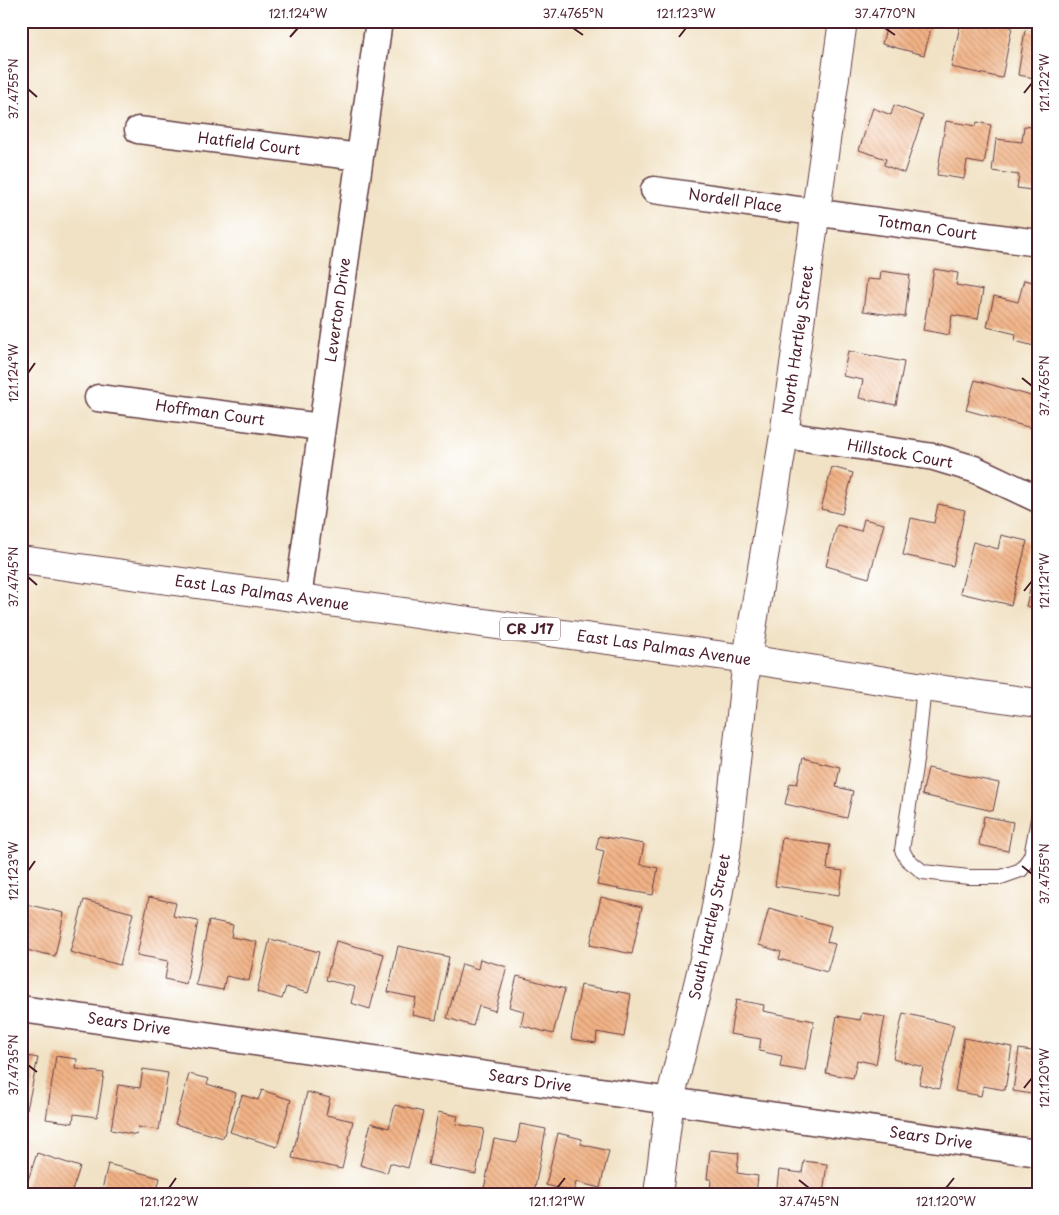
<svg xmlns="http://www.w3.org/2000/svg" width="1059" height="1215" viewBox="0 0 1059 1215" font-family="'Playpen Sans',sans-serif">
  <defs>
    <pattern id="building-back-hatch" width="6" height="6" patternUnits="userSpaceOnUse" patternTransform="scale(1.25)"><rect width="6" height="6" fill="#f2b386"/><path d="M-1 5l2 2M0 0l6 6M5-1l2 2" fill="none" stroke="#c6916e"/></pattern>
  </defs>
  <rect width="100%" height="100%" fill="#fff"/>
  <filter id="ink" filterUnits="userSpaceOnUse"><feTurbulence type="fractalNoise" baseFrequency=".02" numOctaves="2"/><feDisplacementMap in="SourceGraphic" scale="10" xChannelSelector="R" yChannelSelector="G"/><feConvolveMatrix kernelMatrix="1 2 1 2 8 2 1 2 1" color-interpolation-filters="sRGB"/></filter>
  <filter id="wash" filterUnits="userSpaceOnUse"><feTurbulence type="fractalNoise" baseFrequency=".0096" numOctaves="4" result="noise"/><feDisplacementMap in="SourceGraphic" scale="20" xChannelSelector="R" yChannelSelector="G"/><feGaussianBlur stdDeviation="1.12" result="paint"/><feColorMatrix in="noise" values="0 0 0 0 0 0 0 0 0 0 0 0 0 0 0 0 0 1.4 0 .05"/><feComposite in="paint" operator="in"/></filter>
  <g filter="url(#wash)">
    <rect width="100%" height="100%" fill="#f1e2c5"/>
    <g id="blocks">
      <path fill="url(#building-back-hatch)" d="M888,21H933L924,55L882,44Z
        M961,21H989L1012,27L1002,78L951,67Z
        M1025,30L1038,32V68L1035,78L1018,75Z
        M894,105L923,116L904,173L884,165L886,159L859,150L873,108L891,115Z
        M946,121L976,126L977,122L991,125L984,164L967,161L964,179L937,175Z
        M1024,126L1038,128V191L1017,188L1019,175L992,171L996,139L1022,142Z
        M934,269L958,273L956,285L983,290L978,319L952,315L949,335L923,330Z
        M881,271L910,275L905,317L863,311L867,279L880,280Z
        M1024,280L1038,283V328L1034,346L1015,341L1016,334L987,327L994,296L1018,302Z
        M848,351L904,362L896,405L859,398L863,380L843,376Z
        M975,380L1038,398V420L1035,429L966,410Z
        M832,467L853,473L842,514L821,509Z
        M938,504L965,510L953,566L903,555L911,518L934,523Z
        M864,519L884,524L869,578L826,566L837,525L861,531Z
        M1001,535L1027,541L1011,605L960,593L973,542L998,549Z
        M1037,561H1038V609L1026,606Z
        M803,758L840,767L836,787L853,791L847,818L785,804L790,783L797,784Z
        M928,768L999,783L993,811L922,795Z
        M984,816L1013,822L1008,851L979,845Z
        M599,836L644,844L640,864L658,868L653,895L597,885L604,851L596,849Z
        M782,838L830,845L827,869L843,871L839,895L775,886Z
        M149,897L176,903L173,916L198,921L186,984L165,979L168,961L137,955Z
        M601,897L642,907L632,954L590,945Z
        M84,900L133,913L120,965L70,952Z
        M21,903L64,913L55,956L21,949Z
        M769,908L831,926L827,942L835,944L827,972L779,959L781,952L759,945Z
        M209,920L233,925L231,937L257,942L249,981L226,976L223,990L196,985Z
        M270,939L319,952L308,993L286,987L282,999L257,992Z
        M336,941L384,954L370,1009L351,1003L355,987L326,980Z
        M398,946L449,957L436,1020L412,1015L416,998L388,992Z
        M480,959L507,967L495,1011L479,1006L473,1026L447,1018L462,964L478,969Z
        M517,976L565,989L553,1034L521,1025L524,1011L509,1007Z
        M581,985L631,994L624,1037L597,1032L596,1043L571,1039Z
        M736,1000L764,1005L763,1011L814,1021L805,1071L780,1067L782,1056L759,1051L761,1039L730,1034Z
        M862,1013L885,1017L876,1064L857,1060L853,1078L826,1073L837,1016L860,1020Z
        M903,1013L954,1025L939,1089L919,1084L923,1067L893,1059Z
        M964,1038L1012,1047L1005,1090L983,1086L981,1096L955,1091Z
        M1019,1049L1038,1052V1095L1013,1091Z
        M21,1055L38,1058L27,1109L21,1107Z
        M56,1056L77,1059L76,1069L104,1073L97,1117L74,1114L73,1123L46,1119Z
        M143,1069L168,1073L159,1130L138,1127L137,1135L111,1130L118,1085L140,1088Z
        M189,1074L209,1079L207,1084L236,1093L223,1138L175,1124Z
        M262,1090L291,1100L277,1147L230,1132L242,1095L258,1100Z
        M307,1092L330,1098L326,1115L353,1121L342,1169L292,1158Z
        M395,1105L423,1112L408,1168L390,1163L387,1173L360,1165L371,1123L389,1128Z
        M438,1112L458,1116L456,1124L484,1129L476,1174L428,1165Z
        M520,1124L546,1129L534,1193L513,1189L512,1194H483L494,1139L517,1143Z
        M558,1133L582,1139L581,1144L609,1151L600,1188L576,1182L574,1192L546,1185Z
        M710,1150L739,1153L737,1173L758,1176L756,1194H710L711,1179H707Z
        M37,1153L80,1167L71,1194H30L24,1192Z
        M804,1161L827,1164L823,1194H776L779,1170L802,1173Z
        M108,1164L160,1178L156,1194H101Z
        M946,1187L975,1191V1194H945Z"/>
    </g>
  </g>
  <g filter="url(#ink)">
    <use href="#blocks" fill-opacity="0" stroke="#633c42" stroke-width="1"/>
    <g fill="none" stroke-linecap="round" stroke-linejoin="round">
      <defs>
        <path id="lane" d="M924,687L917,754L902,850L907,859L923,872L969,877H1001L1021,870L1031,856L1038,819"/>
        <path id="street" d="M138,130L360,157
          M654,190L1038,243
          M98,398L321,427
          M784,435L934,457L974,469L1038,499
          M298,598L379,21
          M21,1009L1038,1153"/>
        <path id="secondary" d="M658,1194L670,1100L714,918L727,845L747,659L784,435L843,21"/>
        <path id="primary" d="M21,560L747,659L924,687L1038,703"/>
      </defs>
      <use href="#lane" stroke="#633c42" stroke-width="16"/>
      <use href="#street" stroke="#633c42" stroke-width="29"/>
      <use href="#secondary" stroke="#633c42" stroke-width="30"/>
      <use href="#primary" stroke="#633c42" stroke-width="30"/>
      <use href="#lane" stroke="#fff" stroke-width="14"/>
      <use href="#street" stroke="#fff" stroke-width="26"/>
      <use href="#secondary" stroke="#fff" stroke-width="28"/>
      <use href="#primary" stroke="#fff" stroke-width="28"/>
    </g>
  </g>
  <path fill="none" stroke="#4a1f2b" stroke-width="2" d="M573,28L583,35M885,28L895,35M290,37L298,28M679,37L686,28M28,89L37,97M1024,93L1032,83M28,373L35,363M1022,378L1032,386M28,577L37,585M1024,591L1032,581M1022,866L1032,874M28,871L35,861M28,1065L37,1072M1024,1088L1032,1078M799,1180L809,1188M169,1188L176,1178M557,1188L565,1178M946,1188L954,1178"/>
  <g text-anchor="middle" stroke-width="5" stroke-linejoin="round" paint-order="stroke">
    <rect fill="#fff" stroke="#80626b" stroke-width="1" x="500" y="617.5" width="60" height="23" rx="4"/>
    <g font-size="14" font-weight="bold" fill="#4a1f2b">
      <text x="530" y="634">CR J17</text>
    </g>
    <g font-size="15" fill="#4a1f2b" stroke="#fff">
      <text transform="translate(249 144) rotate(7)" y="5">Hatfield Court</text>
      <text transform="translate(735 201) rotate(8)" y="5">Nordell Place</text>
      <text transform="translate(927 228) rotate(8)" y="5">Totman Court</text>
      <text transform="translate(338 310) rotate(-82)" y="5">Leverton Drive</text>
      <text transform="translate(798 340) rotate(-82)" y="5">North Hartley Street</text>
      <text transform="translate(210 413) rotate(8)" y="5">Hoffman Court</text>
      <text transform="translate(900 454) rotate(10)" y="5">Hillstock Court</text>
      <text transform="translate(262 593) rotate(8)" y="5">East Las Palmas Avenue</text>
      <text transform="translate(664 648) rotate(8)" y="5">East Las Palmas Avenue</text>
      <text transform="translate(710 927) rotate(-78)" y="5">South Hartley Street</text>
      <text transform="translate(129 1024) rotate(8)" y="5">Sears Drive</text>
      <text transform="translate(530 1081) rotate(8)" y="5">Sears Drive</text>
      <text transform="translate(931 1138) rotate(8)" y="5">Sears Drive</text>
    </g>
  </g>
  <rect width="1059" height="1215" fill="none" stroke="#fff" stroke-width="55"/>
  <rect x="28" y="28" width="1004" height="1160" fill="none" stroke="#4a1f2b" stroke-width="2"/>
  <g font-size="12" text-anchor="middle" fill="#4a1f2b">
    <text x="298" y="18">121.124°W</text>
    <text x="573" y="18">37.4765°N</text>
    <text x="686" y="18">121.123°W</text>
    <text x="885" y="18">37.4770°N</text>
    <text transform="translate(1045 83) rotate(-90)" y="4">121.122°W</text>
    <text transform="translate(14 89) rotate(-90)" y="4">37.4755°N</text>
    <text transform="translate(14 373) rotate(-90)" y="4">121.124°W</text>
    <text transform="translate(1045 386) rotate(-90)" y="4">37.4765°N</text>
    <text transform="translate(14 577) rotate(-90)" y="4">37.4745°N</text>
    <text transform="translate(1045 581) rotate(-90)" y="4">121.121°W</text>
    <text transform="translate(14 871) rotate(-90)" y="4">121.123°W</text>
    <text transform="translate(1045 874) rotate(-90)" y="4">37.4755°N</text>
    <text transform="translate(14 1065) rotate(-90)" y="4">37.4735°N</text>
    <text transform="translate(1045 1078) rotate(-90)" y="4">121.120°W</text>
    <text x="169" y="1206">121.122°W</text>
    <text x="557" y="1206">121.121°W</text>
    <text x="809" y="1206">37.4745°N</text>
    <text x="946" y="1206">121.120°W</text>
  </g>
</svg>
